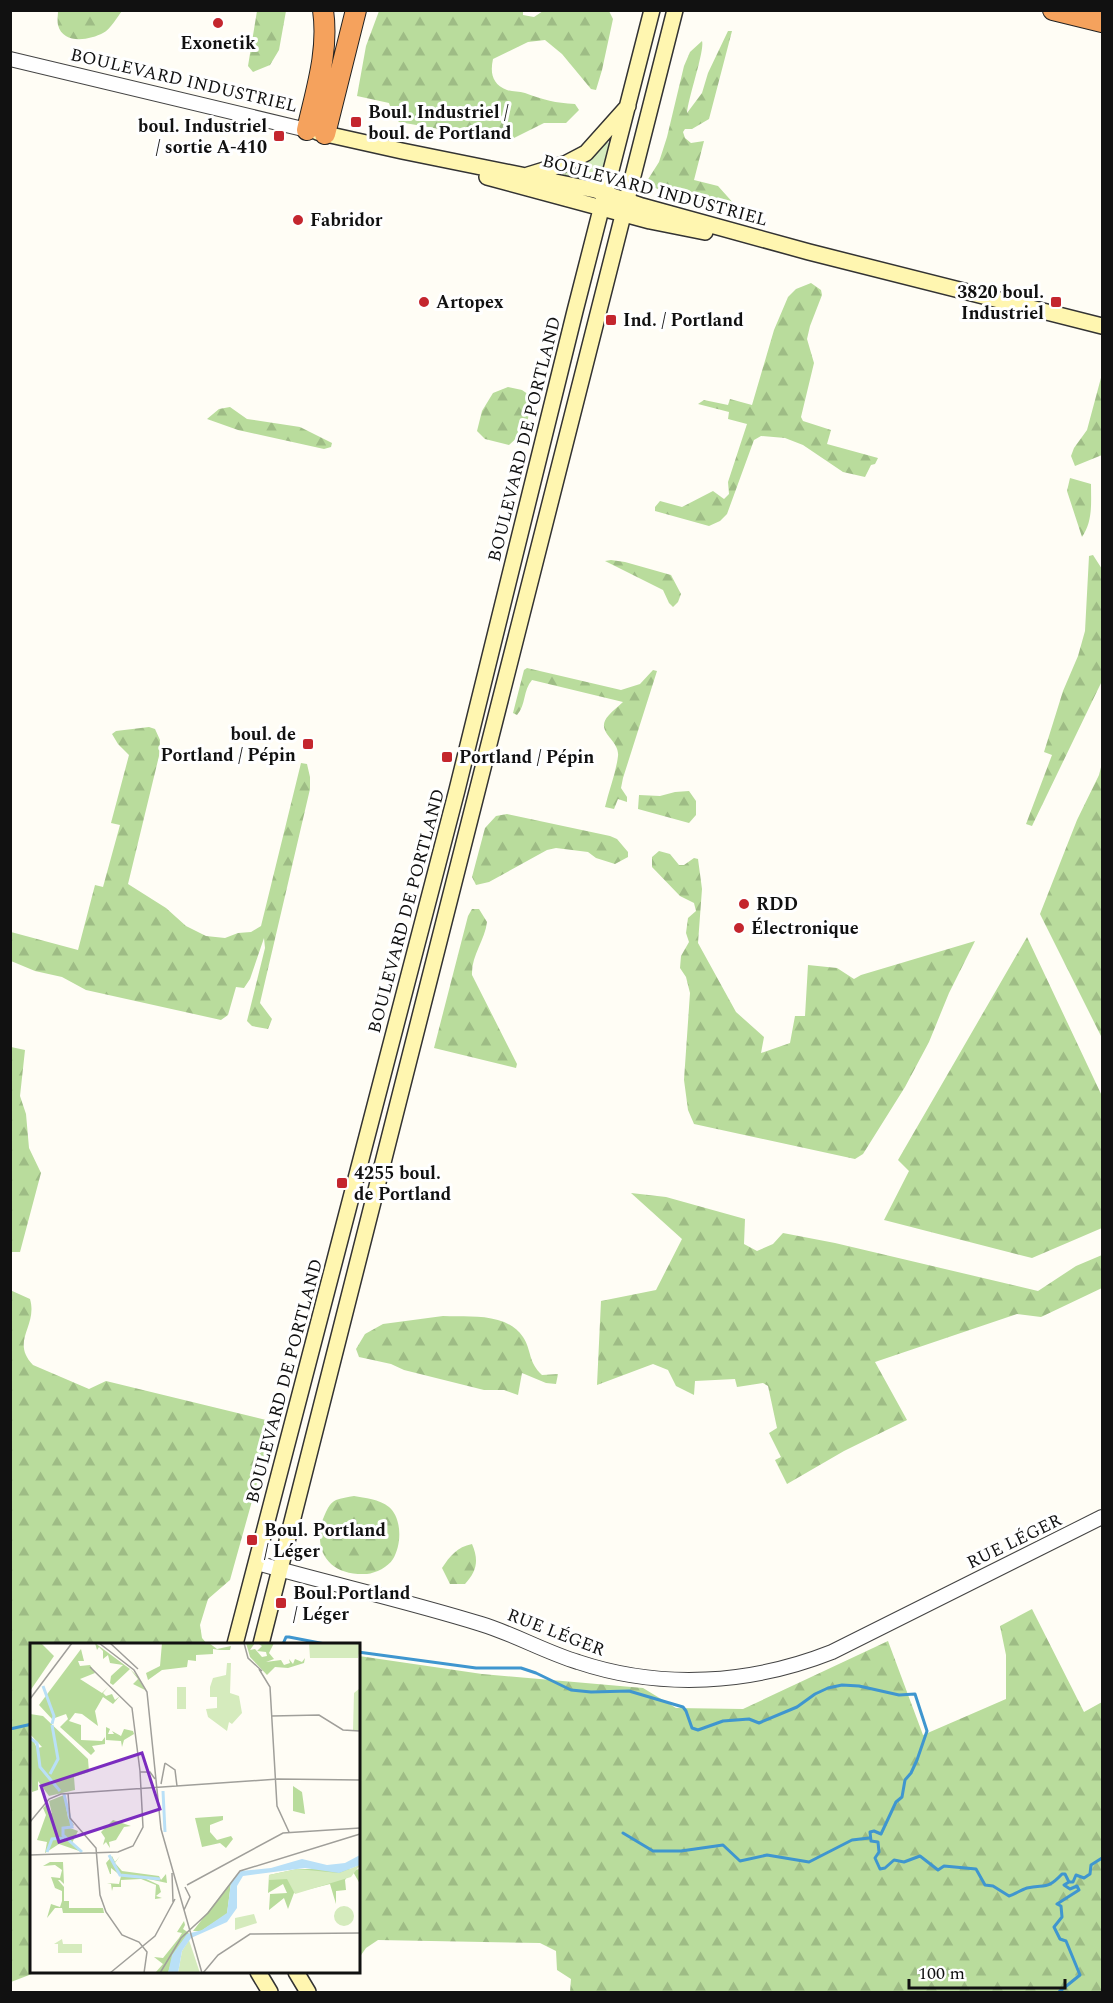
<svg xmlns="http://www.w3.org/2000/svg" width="1113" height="2003" viewBox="0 0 1113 2003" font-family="Spectral,serif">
  <defs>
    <pattern id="grass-tufts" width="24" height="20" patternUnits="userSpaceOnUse" patternTransform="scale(1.5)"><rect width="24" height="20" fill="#d5ebbd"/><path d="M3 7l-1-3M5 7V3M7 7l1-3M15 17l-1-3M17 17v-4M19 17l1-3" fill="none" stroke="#b6c8a1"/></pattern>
    <pattern id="forest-firs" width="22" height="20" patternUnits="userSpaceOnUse" patternTransform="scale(1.5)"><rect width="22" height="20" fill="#b9dc9c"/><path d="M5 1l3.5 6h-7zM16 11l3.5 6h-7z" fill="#9ebc85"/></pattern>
  </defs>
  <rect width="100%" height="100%" fill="#fffdf5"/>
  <path fill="url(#grass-tufts)" d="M605,141L611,144L602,183L599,184L564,177L562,172Z"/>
  <path fill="url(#forest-firs)" d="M58,11V10L122,11C117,17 111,29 103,33C90,40 63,45 58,25C57,21 58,15 58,11Z
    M257,11H286L279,50L270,65L253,72L248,66Z
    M523,11V15L534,17L543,11H609L613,19L602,70L596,90L591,89L562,54L545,40L528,42L493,59C490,73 492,84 507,90C512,92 519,91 525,93C544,100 555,103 575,104L579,110L566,123H544L512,139L491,138L399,122L393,115L389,103L357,96L366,46L379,11Z
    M728,31H732L709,119L692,129H685L683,132L685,138L691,143L704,141L694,180L718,186L735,205H725L716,201L711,203C697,200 653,193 647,181L659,162L667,137L684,66L690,52L702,41C705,50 688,98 687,113L702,93L708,73Z
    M811,283L821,290L822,295L810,326L807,339L814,363L801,417L803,421L831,430L827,444L878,458L875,464L871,465L865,477L843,472L803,445L785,438L761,436L754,440L727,514L720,521L709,526L655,511V507L660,501L682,507L713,491L724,499L729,494L728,482L747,424L728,419L729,412L698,404L704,400L728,405L730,399L752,405L774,330L788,297L796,289Z
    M1102,374V455L1075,466L1071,456L1074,448L1087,430Z
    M508,387L522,390L532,397C528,421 528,429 509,445L485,439L477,431L482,411L493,393Z
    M230,407L247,419L300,427L332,443L331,447L324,449L238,430L207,419L219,409Z
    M1070,478L1091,484C1091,503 1093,521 1082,537L1067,491Z
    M1093,555L1102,569V681L1032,826L1026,824L1052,755L1044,752L1063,691L1078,656L1085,631L1089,556Z
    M611,560L625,562L671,575L681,594L678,602L673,607L669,603L663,590L605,561Z
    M527,668L621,690L640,684L653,670L657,671L623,778L621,788L627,797V802L618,799L614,809L605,807C609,790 616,773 618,756C620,739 593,732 609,715C613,710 619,706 623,702L532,680C523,690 526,705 517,715L513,713L524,670Z
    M149,727L155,729L160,740L159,756L128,884L166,908L186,926L206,936L225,938L238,933L251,932L261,926L301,763L307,764L310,777V789L260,1003L272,1019L268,1029L252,1026L247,1021L265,948L264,938L250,979L244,988L236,987L228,1015L221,1020L86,990L62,977L35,971L11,961V932L78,950L95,885L103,887L120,825L111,823L129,755L118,744L112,734L116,731Z
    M1102,763V1038L1040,914L1077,820L1099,775Z
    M689,791L696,801V815L689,823L638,809L639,795L660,796L675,792Z
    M507,814L610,836L617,839L628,852V857L615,864L596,858L588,852L556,848L547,850L489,882L476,885L472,877L485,828L496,816Z
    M659,851L670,854L679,865H684L694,858L698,859L702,889L698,943L736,1012L764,1037L761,1053L790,1043L795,1016H805L808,965L837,968L854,979L861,975L975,941L949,993L929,1042L905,1087L863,1154L855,1159L694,1124L688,1110L684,1080L690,993L686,977L680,968L681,956L689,942L686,933L688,918L696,911L694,903L680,896L652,867V857Z
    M472,909H479L487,922C485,940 471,956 472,975L517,1064L516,1068L434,1048L468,916Z
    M1027,937L1102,1096V1228L1032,1258L884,1220L909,1171L898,1160Z
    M11,1047L25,1050L20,1096L26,1114L29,1148L41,1173L20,1252H10Z
    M631,1193L666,1197L745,1219L744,1244L757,1251L773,1244L783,1233L835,1243L1038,1291L1076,1266L1102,1255V1288L1041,1317L1017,1314L875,1362L907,1420L844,1451L787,1484L775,1460L781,1457L769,1433L777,1428L768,1386L763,1383L737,1387L735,1379L695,1381L694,1395L676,1386L668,1370L653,1364L597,1385L601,1301L656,1290L682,1239Z
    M10,1290L30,1299C38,1326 10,1341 33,1365L89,1389L106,1381L274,1422L230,1580L208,1599L200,1625L202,1638L207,1644H32V1972H37L11,1982Z
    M443,1316C469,1317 506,1312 523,1337C532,1351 528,1362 542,1375L558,1374L556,1384L546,1383L522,1373L518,1395L504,1390H484L404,1370L391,1364L359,1357L356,1349L365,1334L383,1324Z
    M354,1496C365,1498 379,1499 389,1507C402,1518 402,1544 393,1559C388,1567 376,1573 367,1574C331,1576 312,1553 323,1519C326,1512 329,1503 336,1500C341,1498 348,1497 354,1496Z
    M472,1544C479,1560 477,1571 465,1584H450L442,1568C450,1556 457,1547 472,1544Z
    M1032,1609L1084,1712L1102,1702V1992H570L571,1979L557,1970L556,1951L540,1943L378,1940L366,1948L359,1958V1656L482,1674L643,1688L676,1708L743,1709L888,1641L923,1735L1006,1699V1655L1000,1626Z"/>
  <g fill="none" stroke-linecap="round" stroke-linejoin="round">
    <path stroke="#3f96cf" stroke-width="3" d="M283,1644L286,1637H289L325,1644
      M358,1652L476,1668H521L536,1673L571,1690L591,1692L629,1691L683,1707L686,1711L692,1728L698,1730L723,1721L749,1719L759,1723L797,1707L815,1694L828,1688L842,1685L859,1686L899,1695L915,1694L927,1731L917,1760L911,1773L905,1780L902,1797L896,1802L881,1834L874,1831L870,1832L871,1841L878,1842L879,1852L875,1858L880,1869L885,1868L894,1860L904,1862L920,1856L938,1870L944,1866L976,1869L985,1885L993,1886L1009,1896C1015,1894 1021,1890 1027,1888C1046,1884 1047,1890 1062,1874H1065L1069,1882H1073L1076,1875L1084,1878L1090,1874L1091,1865L1102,1858
      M10,1729L32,1724
      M623,1833L653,1851H681L723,1845L740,1861L767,1855L809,1862L852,1840L869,1838
      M1059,1992L1080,1975L1066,1941L1060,1939L1054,1927L1062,1917L1061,1906L1057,1904L1079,1890L1077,1886L1070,1889L1064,1885L1069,1882"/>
    <defs>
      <path id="tertiary" d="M10,59L307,130
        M257,1563C331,1584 407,1601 481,1624C514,1634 545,1652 578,1662C662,1690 751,1684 832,1652L1102,1517"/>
      <path id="secondary" d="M317,132L402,151L595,190L642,206L809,252L1102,326
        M528,175L567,163L586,153L628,106
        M487,177L650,221L705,232
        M235,1644L457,790L575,311L652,10
        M261,1644L675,10
        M258,1972L270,1992
        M296,1972L308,1992"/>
      <path id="motorway" d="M1053,10L1102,22
        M307,130C316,90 329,51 323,10
        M325,134L356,10"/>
    </defs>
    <use href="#tertiary" stroke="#444" stroke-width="16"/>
    <use href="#secondary" stroke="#333" stroke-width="18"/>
    <use href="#motorway" stroke="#222" stroke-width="22"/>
    <use href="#tertiary" stroke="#fff" stroke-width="14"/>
    <use href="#secondary" stroke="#fff6b0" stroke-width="15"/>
    <use href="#motorway" stroke="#f5a25d" stroke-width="20"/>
  </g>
  <g fill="#c4262e" stroke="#fff" stroke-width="2">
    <circle cx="218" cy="23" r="6"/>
    <rect x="350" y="116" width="12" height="12" rx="3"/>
    <rect x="273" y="130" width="12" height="12" rx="3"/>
    <circle cx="298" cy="220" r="6"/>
    <circle cx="424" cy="302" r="6"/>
    <rect x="1050" y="296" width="12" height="12" rx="3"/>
    <rect x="605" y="314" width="12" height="12" rx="3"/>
    <rect x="302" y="738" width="12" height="12" rx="3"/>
    <rect x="441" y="751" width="12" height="12" rx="3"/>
    <circle cx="744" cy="904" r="6"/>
    <circle cx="739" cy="928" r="6"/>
    <rect x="336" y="1177" width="12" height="12" rx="3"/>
    <rect x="246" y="1534" width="12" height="12" rx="3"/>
    <rect x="275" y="1597" width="12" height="12" rx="3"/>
  </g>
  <g text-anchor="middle" stroke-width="6" stroke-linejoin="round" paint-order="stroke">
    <g font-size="18" font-weight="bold" fill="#111" stroke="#fff" text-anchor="start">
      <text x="218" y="49" text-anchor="middle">Exonetik</text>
      <text x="368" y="118">Boul. Industriel /<tspan x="368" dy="21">boul. de Portland</tspan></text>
      <text x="267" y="132" text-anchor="end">boul. Industriel<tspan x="267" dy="21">/ sortie A-410</tspan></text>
      <text x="310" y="226">Fabridor</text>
      <text x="1044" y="298" text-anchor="end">3820 boul.<tspan x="1044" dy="21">Industriel</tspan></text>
      <text x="436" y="308">Artopex</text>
      <text x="623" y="326">Ind. / Portland</text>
      <text x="296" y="740" text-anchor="end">boul. de<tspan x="296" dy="21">Portland / Pépin</tspan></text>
      <text x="459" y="763">Portland / Pépin</text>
      <text x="756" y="910">RDD</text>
      <text x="751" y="934">Électronique</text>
      <text x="354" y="1179">4255 boul.<tspan x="354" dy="21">de Portland</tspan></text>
      <text x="264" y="1536">Boul. Portland<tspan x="264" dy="21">/ Léger</tspan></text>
      <text x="293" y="1599">Boul.Portland<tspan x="293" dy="21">/ Léger</tspan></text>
    </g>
    <g font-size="18" fill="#111" stroke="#fff">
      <text transform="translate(184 80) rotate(13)" y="6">BOULEVARD INDUSTRIEL</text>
      <text transform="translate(655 190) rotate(15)" y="6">BOULEVARD INDUSTRIEL</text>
      <text transform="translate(524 439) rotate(-76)" y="6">BOULEVARD DE PORTLAND</text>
      <text transform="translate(406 911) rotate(-75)" y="6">BOULEVARD DE PORTLAND</text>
      <text transform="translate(284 1381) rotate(-75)" y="6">BOULEVARD DE PORTLAND</text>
      <text transform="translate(1014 1541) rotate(-26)" y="6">RUE LÉGER</text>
      <text transform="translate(556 1632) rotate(21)" y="6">RUE LÉGER</text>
    </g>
  </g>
  <g transform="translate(30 1643)">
    <rect width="330" height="330" fill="#fffdf5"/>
    <path d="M330,45V87H323L324,50Z" fill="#d5ebbd"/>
    <path d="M0,0H11L24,13L0,48ZM65,0L100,26L108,34L110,38L115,47L103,41L108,36L100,26L83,42L80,40L81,33L93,22L80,20L78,12L73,16V8L69,4L67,7ZM132,0H179L187,6L201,3L200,7H190L183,6V11L166,12V18L158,17L157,24L132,27L118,37L116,30L130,23ZM216,0H225L220,7L225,6L232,14L237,13L236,9L227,8L232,3L227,0H244L239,10L244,16L236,19L251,17L254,22L260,20L259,16L263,21L265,16L272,19L275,15L274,20L258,25L245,24L237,32L220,14ZM51,6L54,18H48L50,23L60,22L65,30L50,36L72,50L78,44L73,50L76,53L82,51L85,57L90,53L83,61L73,54L65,68L68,83L52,71L45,70L39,78L51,82V97L72,98L75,94V101L62,103L65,108L61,112L30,84L38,76L36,71L22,76L9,62ZM0,71L13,73L58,116L59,129L44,134L45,147L19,153L8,138V147L2,149L0,98L3,97L7,105L12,104L0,91ZM76,84L80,86L78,91H84L82,88L91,93L94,86L103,88L104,91L94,97L92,104L91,98L76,97ZM263,143L272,149L275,171L263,168ZM34,152L38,175L44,182L40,185L48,188L42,200L52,209L29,201L15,210L17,199L7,197L16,172L13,165L16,162L22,171L19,158ZM193,173V177L180,182V189L187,197L201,193L203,196L196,205L190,200L172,204L165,175ZM83,177L101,183L94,184L86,197L79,199L80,205L76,199L73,202L75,195L71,189ZM82,213L85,219L90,213L85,220L92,228L129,233L131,237L136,231L137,240L114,235L129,242L131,249L126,253L132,255L125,256L126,242L111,236L91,237V244H83L82,248L81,241L77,240L89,241L91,233L81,225V231H71H80L76,220ZM20,219H33L34,241L30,237H28L34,244V258H39V265H73L74,270H33L32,265H25L17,275L21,261L30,264L32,258V248L25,245L21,234L30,235L32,227L25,222L13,223ZM330,222L324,227L330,226V241L322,227L315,237L316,247L306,248V261L300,241L264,250L258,266L254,255L239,267L240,251L257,250L253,241L238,250L239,232L267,226H321ZM208,230L201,240L197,271L171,288H163ZM154,278L155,282L153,286L159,290L144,310L138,330H125L133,321L124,314L133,315L149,295L152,290L147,289Z" fill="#b9dc9c"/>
    <path d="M279,0H330V5L328,15H280ZM197,20H201L200,50L209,53L212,70L202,81L199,79L197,88L178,74L176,66L187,65V54H180V44L183,35L196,32ZM147,44H156V66H147ZM330,222L321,234L265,251L257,236L239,237V232L267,226L309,230ZM304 273a10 10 0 1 1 20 0a10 10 0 1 1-20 0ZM224,271L227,280L205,287V275ZM32,296L33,301H52V310H28V301H24ZM159,297L170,330H148L152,308Z" fill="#d5ebbd"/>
    <path d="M330,212V222L309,230L275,225L213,233L207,243V265L197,279L161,295L152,308L148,330H138L142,312L157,291L172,287L197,270L201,239L211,228L241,225L272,216L297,222L315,220Z" fill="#b9e0f7"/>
    <path fill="none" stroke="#b9e0f7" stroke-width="3" d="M13,43L24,73L22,81M0,95L7,100L10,124L30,148M20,131L28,116L22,82M133,148L135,189M34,151L42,184L33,185V192L52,209M17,209L22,196L34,195M79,212L90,232L130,236"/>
    <path fill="none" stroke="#a09f9a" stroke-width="1.5" d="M69,0L104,27L117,49L131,186L172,330M80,0L108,26M214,0L218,15L232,28M60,24L102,65L110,128M229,26L240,44L247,163L259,189M0,56L42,0M242,73L289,72L313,87L330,88M135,120L145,127L147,143M110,129H120L125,136M131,141L135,120M38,150L40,175L66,205L70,252L76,269L92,292L109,299L117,309L114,330M0,179L19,156L31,151L248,136L330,137M0,212L88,209L103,203L113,184L110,128M142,230L143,259M157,242L253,190L330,185M154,267L160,254L155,244M80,330L125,293L145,256M130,330L151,295L178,270L210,228L330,191M173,330L188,312L220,291L330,290"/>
    <path fill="#7b2cbf" fill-opacity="0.15" stroke="#7b2cbf" stroke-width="3" d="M112,110L130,166L29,199L11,143Z"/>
    <rect width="330" height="330" fill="none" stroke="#111" stroke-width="3"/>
  </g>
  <rect width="1113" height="2003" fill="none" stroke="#111111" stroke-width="24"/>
  <path d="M909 1979v9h156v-9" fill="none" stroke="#111111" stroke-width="3"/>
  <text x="918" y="1979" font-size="18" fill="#111111" stroke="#ffffff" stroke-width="4.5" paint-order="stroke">100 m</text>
</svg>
